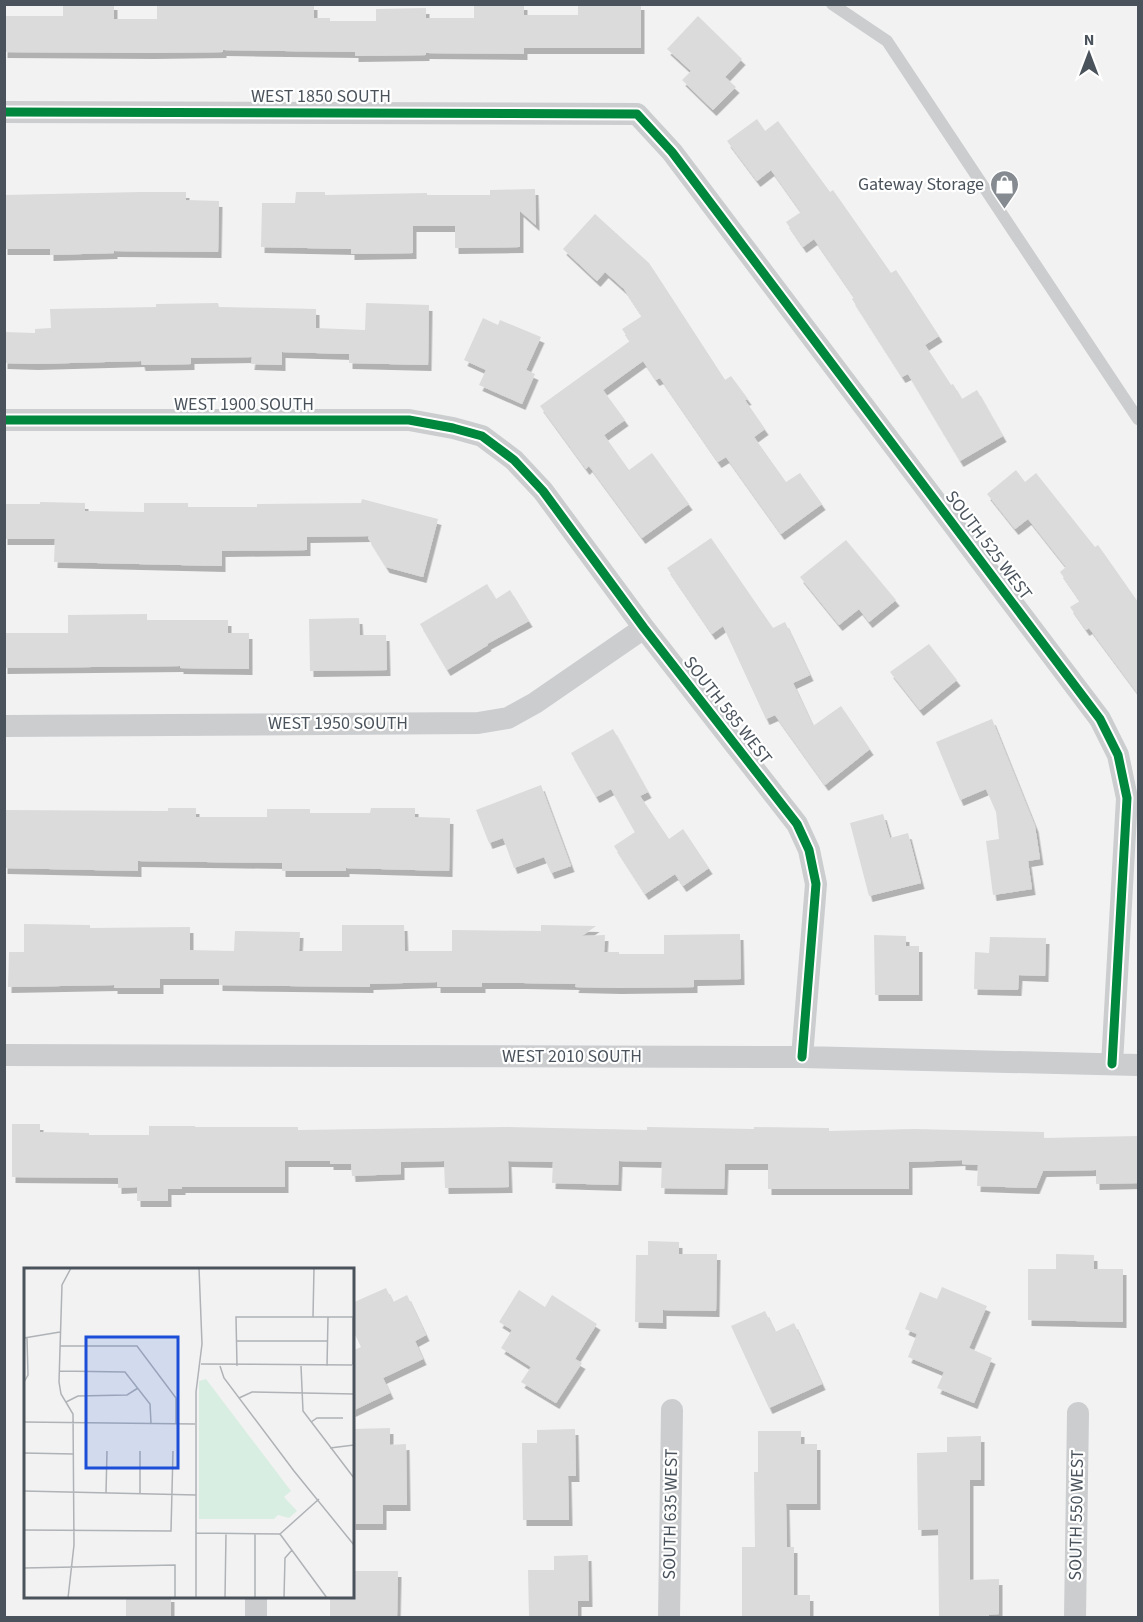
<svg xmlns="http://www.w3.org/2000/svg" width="1143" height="1622" viewBox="0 0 1143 1622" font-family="'Source Sans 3',sans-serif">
  <defs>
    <filter id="shadow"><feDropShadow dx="3.5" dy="6" stdDeviation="0" flood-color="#0004"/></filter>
  </defs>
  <rect width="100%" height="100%" fill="#f2f2f2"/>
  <path fill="#dbdbdc" filter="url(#shadow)" d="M63,4H114V19H157V4H314V18H330V21H376V9L426,8V18H474V4H524V15H578V4H641V48H524V54L426,53V55L355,56V52L223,50V52L151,53L4,52V16H63Z
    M698,16L742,59L725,77L736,87L713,110L682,80L691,71L667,49Z
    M757,119L765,131L778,121L830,192L833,190L891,273L896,270L939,336L925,345L951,385L953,384L962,399L977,390L1003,436L960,461L908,374L902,377L852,299L854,297L814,239L803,247L786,222L801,212L771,170L757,181L727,141Z
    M535,189L536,225L520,211V247L455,248V226H413V253L351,254V249L261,247L262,203H295L296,192H325V195L427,193V195H490V190Z
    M141,192H186V200L219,201L218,252L114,251V253L50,255V249H4V195Z
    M595,214L649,263L725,380L731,376L748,399L745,400L765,429L754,437L786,482L800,473L822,504L781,534L726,457L718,462L660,378L656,380L643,361L603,390L625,420L604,435L629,470L652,453L689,504L642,538L589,466L586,469L540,406L630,341L622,329L642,316L624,289L605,272L597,281L563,249Z
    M218,303L219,307L316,309V328L365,330L366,303L429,305L428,365L349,363V354L282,352V365L251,364L252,357L191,358V364L142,365L141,361L35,364L4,363V332L35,333V329L51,328L50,309L156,307V304Z
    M483,318L498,325L500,320L541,337L526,370L535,374L522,404L479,385L486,370L464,360Z
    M1016,470L1025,482L1036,473L1095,547L1098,545L1138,602V694L1089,628L1086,630L1070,607L1080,601L1060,572L1066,567L1028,519L1015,529L987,494Z
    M362,499L438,519L423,577L386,567L368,538L369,536L307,537V550L222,551V566L54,562L55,539H4V504H40V502L85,503V511L144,512V503H188V507H257V504L361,503Z
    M711,538L773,628L785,622L810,675L793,683L813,726L841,706L870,749L825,785L775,715L766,719L723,626L712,634L667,568Z
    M846,540L896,600L869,622L859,609L839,625L800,577Z
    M487,584L496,599L510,590L529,621L487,644L488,645L447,670L420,624Z
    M147,614V620H228V633H249V669L180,668V666L4,668V633H68V615Z
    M359,618L360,635H386L387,670L310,671L309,619Z
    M929,644L957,680L920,710L890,672Z
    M992,719L1035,826L1040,859L1028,861L1032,889L993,895L986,841L999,839L996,812L986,789L960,800L936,742Z
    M613,729L648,792L640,796L669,839L683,829L709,868L683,886L675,874L645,894L614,846L635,832L611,789L596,797L571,753Z
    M541,785L571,866L551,873L544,857L514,868L503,838L489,843L476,810Z
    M168,808H196V817H267V809H310V813H370L371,808H415V817L450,818L449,871L346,868V871H282V863L138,861V871L4,868V810L168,811Z
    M883,814L890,838L908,833L921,883L869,896L850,823Z
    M24,924L90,925V928L190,927V950L234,951L235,931L300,932L299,951H342V925H404L405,951H452V930L541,931V925L596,926L582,936L605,935L604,952H619V954H664V935L740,934L741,979L694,980V987L618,988L575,987L576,984L523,983H482V987H437V982L370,984V987L219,985V979H160V988H114V985L8,987L9,952H24Z
    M874,935L906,936V946H919V995H875Z
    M990,937L1046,938L1045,976L1019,975L1018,990L974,989L975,952L989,953Z
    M12,1124H40V1132L89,1133V1135H149V1126H195V1127H298V1130L507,1127L647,1130V1127L754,1129V1127L829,1128V1131L914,1129L1044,1132V1138L1138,1136V1183L1096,1184V1170L1043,1171L1036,1188L977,1186L978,1165L962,1164V1160L909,1162V1189H768V1164H725L724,1189L661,1188L662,1162L619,1161L618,1185L552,1183L553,1162L508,1161L509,1187L445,1188L444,1161L401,1162V1174L352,1176L351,1164H330V1161H285V1187H182V1189H168V1201H137V1187L118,1188V1178L12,1177Z
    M648,1241L679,1242V1254H717L716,1311L663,1310V1323L635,1322L636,1255H648Z
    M1056,1254L1094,1255V1269H1123V1322L1028,1320V1269H1056Z
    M942,1287L987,1306L969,1348L992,1358L974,1403L937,1388L944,1372L908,1357L917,1334L905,1329L920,1292L937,1299Z
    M386,1288L393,1302L407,1295L426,1335L415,1341L423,1359L383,1378L390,1393L352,1411V1351L361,1347L352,1328V1303Z
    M519,1290L545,1307L552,1295L597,1324L575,1359L582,1363L556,1403L521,1382L531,1367L501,1348L512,1330L499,1322Z
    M765,1311L775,1332L794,1323L822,1384L769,1408L731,1326Z
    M390,1428V1445L406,1444L407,1505H383V1524H352V1429Z
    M575,1429L576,1476H568L569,1520H523L522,1443H537V1430Z
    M758,1431H801V1444H817V1504H786L787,1547H794V1595H810V1617H742V1547H755L754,1472H758Z
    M981,1436V1480H970V1580L999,1579V1614L989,1615V1617H939L938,1529L918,1530L917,1453L947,1452V1437Z
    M588,1555L589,1601H578V1617H529L528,1570H554V1556Z
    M352,1571H398L397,1617H330V1596H352Z
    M126,1596H171V1617H126Z"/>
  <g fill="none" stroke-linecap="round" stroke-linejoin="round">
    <path stroke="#cbcdcf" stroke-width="12" d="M832,4L887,41L1138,419"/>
    <path stroke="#cbcdcf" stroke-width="22" d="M4,112L637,114L672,152L1100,719L1118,755L1127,798L1112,1064
      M4,420H409L453,428L482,436L514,460L543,491L644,628L797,824L809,850L816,884L802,1057
      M4,726L478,723L508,718L535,703L644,628
      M4,1055L802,1057L1138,1065
      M256,1618V1596
      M669,1618L672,1410
      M1075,1618L1078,1413"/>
    <defs>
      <path id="cycleway" d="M4,112L637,114L672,152L1100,719L1118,755L1127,798L1112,1064
        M4,420H409L453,428L482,436L514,460L543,491L644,628L797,824L809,850L816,884L802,1057"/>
    </defs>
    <use href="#cycleway" stroke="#fff" stroke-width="13"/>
    <use href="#cycleway" stroke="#00873e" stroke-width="9"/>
  </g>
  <defs>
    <symbol id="shop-pin" viewBox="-11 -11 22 30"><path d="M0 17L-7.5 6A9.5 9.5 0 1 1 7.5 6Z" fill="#858b90" stroke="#fff"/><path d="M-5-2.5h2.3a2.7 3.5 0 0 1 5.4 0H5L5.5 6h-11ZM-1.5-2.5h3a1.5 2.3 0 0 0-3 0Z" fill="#fff"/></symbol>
  </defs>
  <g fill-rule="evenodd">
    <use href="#shop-pin" x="988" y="168" width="33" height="45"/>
  </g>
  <g text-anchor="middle" stroke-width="4.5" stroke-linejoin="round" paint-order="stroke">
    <g font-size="18" fill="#4a535c" stroke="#fff">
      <text x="321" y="102">WEST 1850 SOUTH</text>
      <text x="244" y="410">WEST 1900 SOUTH</text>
      <text transform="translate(989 545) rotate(53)" y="6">SOUTH 525 WEST</text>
      <text transform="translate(728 710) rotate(52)" y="6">SOUTH 585 WEST</text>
      <text x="338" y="729">WEST 1950 SOUTH</text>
      <text x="572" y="1062">WEST 2010 SOUTH</text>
      <text transform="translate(670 1514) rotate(-89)" y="6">SOUTH 635 WEST</text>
      <text transform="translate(1076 1515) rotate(-89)" y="6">SOUTH 550 WEST</text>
    </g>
    <g font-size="18" fill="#4a535c" stroke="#fff" text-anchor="end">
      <text x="984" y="190">Gateway Storage</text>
    </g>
  </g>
  <g transform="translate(24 1268)">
    <rect width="330" height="330" fill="#f2f2f2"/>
    <path d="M182,111L267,223L260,229L273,243L265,250L254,247L250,251H175V113Z" fill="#d9eee2"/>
    <path fill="none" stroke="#afb2b6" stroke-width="1.5" d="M289,49L290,0M0,70L36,64M213,73H303M36,78H113L152,130V155M177,96L328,97M196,98L200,110L270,203L330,277M213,98L212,49H329V97M277,98L279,143L330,210M303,98L304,49M35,103L101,104L126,136L127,155M0,114L4,107L3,70M215,130L228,124L330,126M42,134L54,128L103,127L114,120M0,154L171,156M287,154L293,150H319M306,180L330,177M0,185L49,186M0,223L172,227M82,225L83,183M116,226V183M0,262L147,263L149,183M172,265L256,266M231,265V330M256,266L303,330M256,266L295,231M0,300L151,297V330M44,330L50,277L49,146L37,126L35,114L38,17L47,0M172,330V124L178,76L175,0M201,330L202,265M260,330L261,290L268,282"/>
    <path fill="#1d4ed8" fill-opacity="0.15" stroke="#1d4ed8" stroke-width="3" d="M62,69H154V200H62Z"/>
    <rect width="330" height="330" fill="none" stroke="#4a535c" stroke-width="3"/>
  </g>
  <rect width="1143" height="1622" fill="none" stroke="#4a535c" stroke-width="12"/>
  <g transform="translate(1089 54)" stroke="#ffffff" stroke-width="4.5" paint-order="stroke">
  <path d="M0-4.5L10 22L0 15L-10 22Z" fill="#4a535c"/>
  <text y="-9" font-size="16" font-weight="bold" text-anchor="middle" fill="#4a535c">N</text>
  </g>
</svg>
